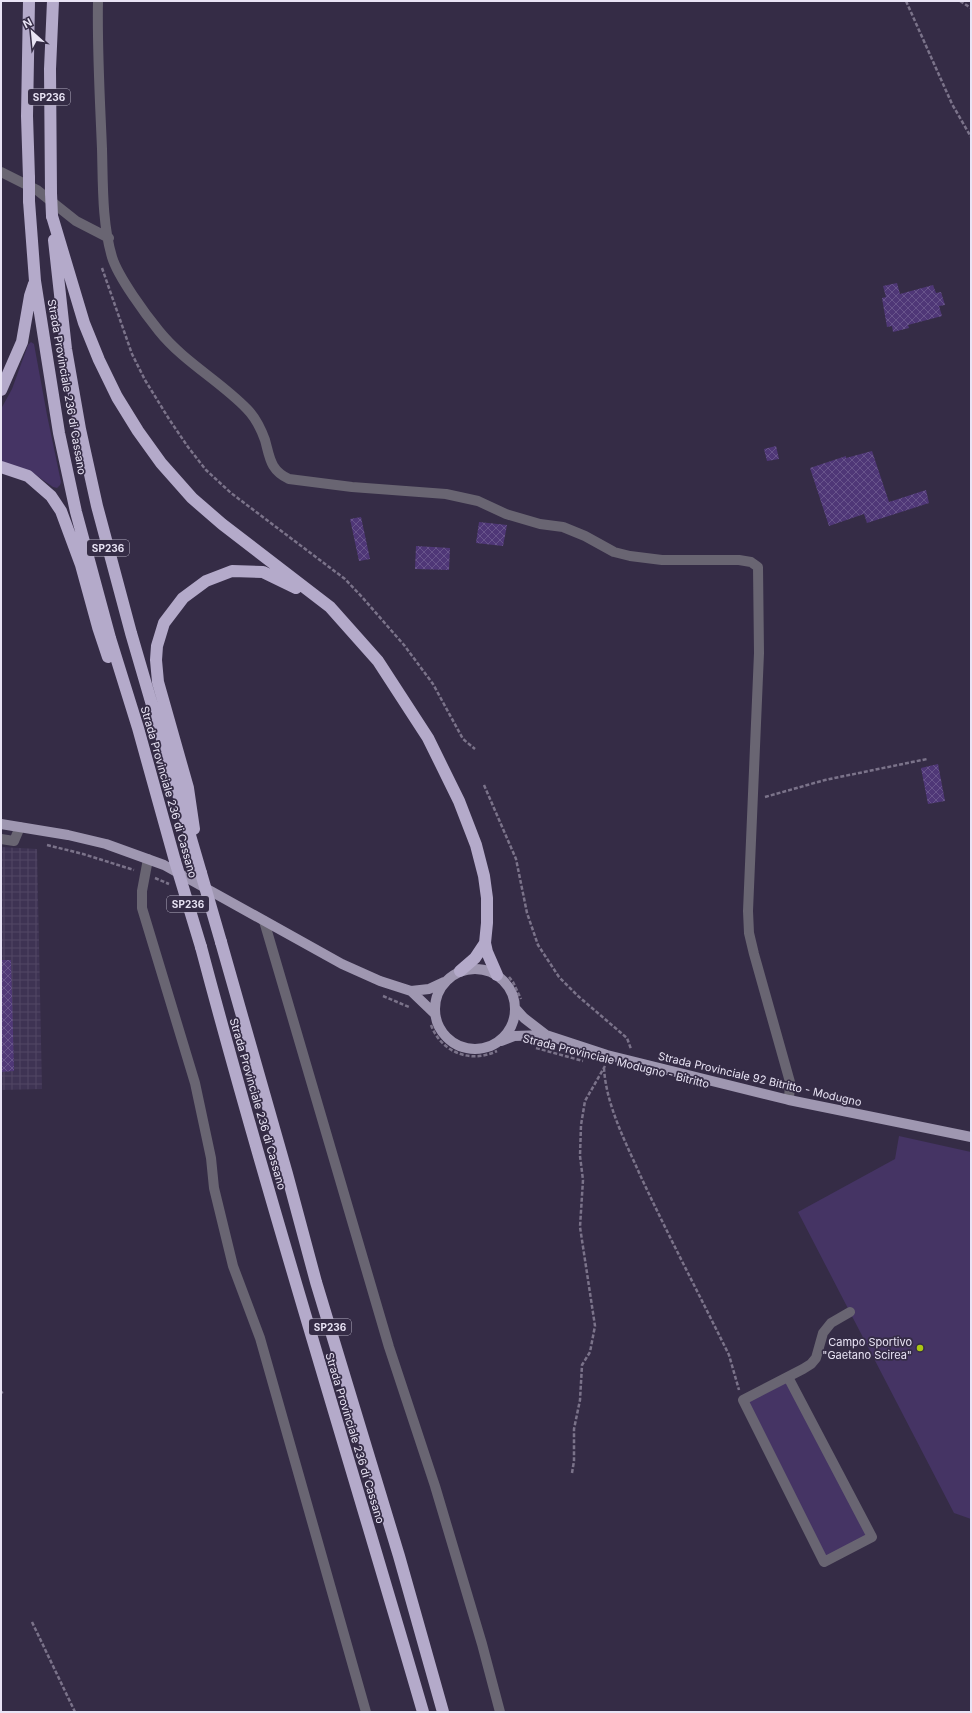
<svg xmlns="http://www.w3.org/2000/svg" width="972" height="1713" viewBox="0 0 972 1713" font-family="Inter,sans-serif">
  <defs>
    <pattern id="industrial-grid" width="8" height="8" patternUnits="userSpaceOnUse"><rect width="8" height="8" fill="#3e3353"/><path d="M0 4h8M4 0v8" fill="none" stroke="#514764"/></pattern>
    <pattern id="building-cross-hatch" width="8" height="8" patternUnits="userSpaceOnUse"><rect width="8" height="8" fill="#4f3777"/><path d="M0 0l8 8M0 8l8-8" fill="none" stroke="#68548b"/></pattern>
  </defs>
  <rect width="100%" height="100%" fill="#352c46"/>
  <path fill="url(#industrial-grid)" d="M1,847L37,849L42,1089L1,1090Z"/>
  <path fill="#453464" d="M31,342L34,344L47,415L61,482L60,485L57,488L53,487L33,473L1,464V409L12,389L28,345Z
    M899,1136L971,1152V1519L954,1513L798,1212L895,1159Z
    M784,1374L868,1535L819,1561L738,1399Z"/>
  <path fill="url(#building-cross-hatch)" d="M897,283L900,294L933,285L936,293L941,292L945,305L939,306L942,316L908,325L909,328L893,332L892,326L887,327L882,298L886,297L883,286Z
    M776,446L779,459L767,461L764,449Z
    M872,451L889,502L926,490L929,503L867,523L864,514L829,526L810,468L846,456V458Z
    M361,517L370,559L359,561L350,519Z
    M479,522L507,525L503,546L476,543Z
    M416,546L450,548L449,570L415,569Z
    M938,764L945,801L928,804L921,768Z
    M1,960H11L14,1071L1,1072Z"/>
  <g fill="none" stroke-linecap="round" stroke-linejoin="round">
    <path stroke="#7b738a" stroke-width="2.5" stroke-dasharray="4 2" stroke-linecap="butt" d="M906,1L952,104L971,137
      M960,1L971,8
      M102,268L132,354L145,380L169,419L188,447L206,470L231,493L345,579L362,597L404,645L433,684L463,739L475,749
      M484,785L516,859L527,913L538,945L559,977L578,996L627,1038L631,1049
      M765,797L825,780L927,759
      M47,845L83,854L134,870
      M155,878L169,884
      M509,977L513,982L521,999
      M383,996L409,1007
      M431,1025C441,1052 470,1064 497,1051
      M536,1048L583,1061
      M604,1068C606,1105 626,1143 641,1177C669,1237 700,1296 729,1355L739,1390
      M1,1393L3,1392
      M572,1473L574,1461V1429L580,1400L582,1365L590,1352L595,1326L580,1227L583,1180L580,1156L581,1125L585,1101L605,1066
      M32,1622L75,1712"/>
    <path stroke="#696572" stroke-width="10" d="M98,1C97,50 100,100 102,149C103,184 102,223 112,257C118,277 146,315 159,331C184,362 220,381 247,409C255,417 261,429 265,440C270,458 270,470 289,479L352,487L446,494L478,501L506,514L540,524L563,527L585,536L614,552L630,556L662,560H739L751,562L758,567L759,653L748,911L749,933L754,954L790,1082L789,1100
      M1,172L37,190L76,221L109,238
      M1,839L14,841L20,827
      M148,859L142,891V908L195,1083L211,1158L214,1188L233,1266L260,1338L366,1712
      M264,921L389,1347L435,1486L482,1644L500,1712
      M788,1377L872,1537L824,1562L743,1400L803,1369L811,1364L816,1358L823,1333L831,1323L850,1312"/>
    <path stroke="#9f97b1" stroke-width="10" d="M1,824L68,835L106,844L164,865L342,964L380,981L411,991L435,1014
      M435 1009a40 40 0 1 1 80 0a40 40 0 1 1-80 0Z
      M411,991L429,989L444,982
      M515,1008L524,1018L546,1035L607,1055L789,1100L971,1137
      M501,1041L514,1036L546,1035"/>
    <path stroke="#b4aaca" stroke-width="12" d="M29,178L27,116L29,1
      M51,193L50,69L53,1
      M29,201L35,281L46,351L59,433L76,512L110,638L138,728L175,861
      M52,216L84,323L99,360L117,397L138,431L161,463L192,498L222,524L330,607L378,661L428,738L459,801L476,845L484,876L487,898V923L485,943L487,952L497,975
      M54,240L66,349L80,429L97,506L131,633L201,873
      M1,390L22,342L30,296L34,284
      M1,467L28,476L51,496L61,511L81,565L98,627L108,657
      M194,829L188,788L158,682L156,660L157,646L164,623L183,598L206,581L232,571L263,572L296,588
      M221,942L287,1174L316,1282L399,1556L443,1712
      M201,947C269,1203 349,1457 423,1712
      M460,971L475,958L485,943"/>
    <path stroke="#b4aaca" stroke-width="12" d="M29,178V201
      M51,193L52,216
      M175,861L201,947
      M201,873L221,942"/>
  </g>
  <circle fill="#acc613" stroke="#352c46" stroke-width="1.5" cx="920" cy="1348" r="4"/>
  <g text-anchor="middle" stroke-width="3.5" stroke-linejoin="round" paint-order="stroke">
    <g fill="#352c46" stroke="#b3adc0" stroke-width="1">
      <rect x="28" y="89" width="42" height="16" rx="3"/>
      <rect x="87" y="540" width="42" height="16" rx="3"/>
      <rect x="167" y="896" width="42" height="16" rx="3"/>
      <rect x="309" y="1319" width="42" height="16" rx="3"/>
    </g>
    <g font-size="10" font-weight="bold" fill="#e9e4f5">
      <text x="49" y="101">SP236</text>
      <text x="108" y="552">SP236</text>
      <text x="188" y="908">SP236</text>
      <text x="330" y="1331">SP236</text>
    </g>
    <g font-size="11" fill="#e9e4f5" stroke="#352c46">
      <text transform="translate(67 387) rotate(80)" y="4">Strada Provinciale 236 di Cassano</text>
      <text transform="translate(169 792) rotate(74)" y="4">Strada Provinciale 236 di Cassano</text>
      <text transform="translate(616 1061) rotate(14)" y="4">Strada Provinciale Modugno - Bitritto</text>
      <text transform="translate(760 1079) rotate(13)" y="4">Strada Provinciale 92 Bitritto - Modugno</text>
      <text transform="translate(258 1104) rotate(74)" y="4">Strada Provinciale 236 di Cassano</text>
      <text transform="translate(355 1438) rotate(73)" y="4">Strada Provinciale 236 di Cassano</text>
    </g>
    <g font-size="11" fill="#e9e4f5" stroke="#352c46" text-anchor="end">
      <text x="912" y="1346">Campo Sportivo<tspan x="912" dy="13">"Gaetano Scirea"</tspan></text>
    </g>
  </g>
  <rect width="972" height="1713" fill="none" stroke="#e9e4f5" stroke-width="4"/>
  <g transform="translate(32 32) rotate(333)" stroke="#352c46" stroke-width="3" paint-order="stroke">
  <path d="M0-3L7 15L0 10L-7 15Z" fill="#e9e4f5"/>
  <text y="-6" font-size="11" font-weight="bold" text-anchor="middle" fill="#e9e4f5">N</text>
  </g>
</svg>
